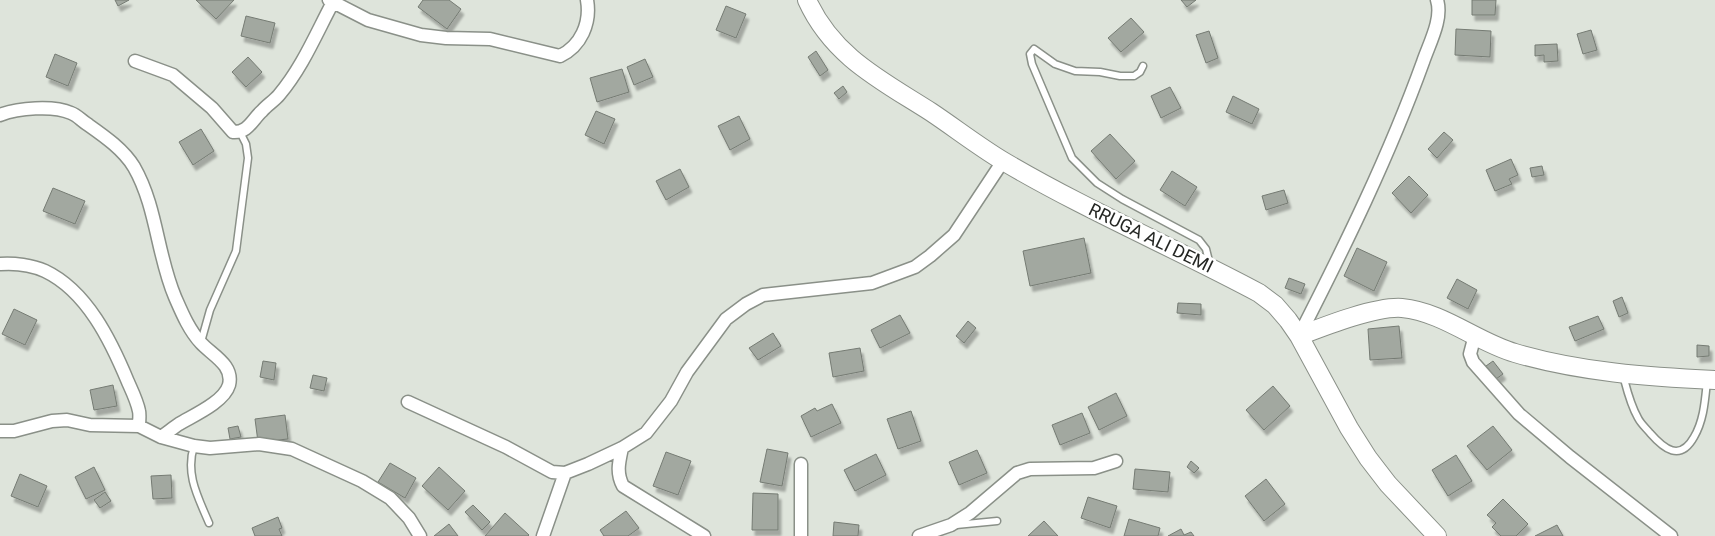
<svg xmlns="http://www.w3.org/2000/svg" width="1715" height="536" viewBox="0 0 1715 536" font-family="Roboto,sans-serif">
  <defs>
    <filter id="shadow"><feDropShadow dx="3" dy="5.5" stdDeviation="1" flood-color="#0004"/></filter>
  </defs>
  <rect width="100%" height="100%" fill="#dee4db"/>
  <path fill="#a2a8a0" stroke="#757b73" filter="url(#shadow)" d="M115,0H129L118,6Z
    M196,0H234L216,19Z
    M423,0H449L461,9L447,29L418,7Z
    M1181,0H1196L1187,7Z
    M1472,0H1496L1495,15H1472Z
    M726,6L746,14L736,38L716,30Z
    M246,16L275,23L270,43L241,36Z
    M1131,18L1144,32L1121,52L1108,38Z
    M1456,29L1491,31L1490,57L1455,55Z
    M1591,30L1597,50L1583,54L1577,34Z
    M1209,31L1218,58L1206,63L1196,35Z
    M1557,44L1558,61L1544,62V55L1535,56V45Z
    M816,51L828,70L820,76L808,57Z
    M55,54L77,63L68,86L46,77Z
    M248,57L262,72L246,87L232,72Z
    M645,59L653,77L634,85L627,67Z
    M622,69L629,92L597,102L590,78Z
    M843,86L847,92L839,99L834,93Z
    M1170,87L1181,108L1161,118L1151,96Z
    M1233,96L1259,109L1252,124L1226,112Z
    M596,111L615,119L604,144L585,135Z
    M739,116L750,139L730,150L718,126Z
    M201,129L214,151L193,165L179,142Z
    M1444,132L1453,140L1437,158L1428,149Z
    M1110,134L1135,161L1116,179L1091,151Z
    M1511,159L1518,175L1509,179L1512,184L1495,191L1486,170Z
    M1542,166L1544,175L1532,177L1530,168Z
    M680,169L689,187L666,200L656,181Z
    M1172,171L1197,187L1185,206L1160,190Z
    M1409,176L1428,195L1411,213L1392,193Z
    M53,188L85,201L75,224L43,211Z
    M1284,190L1288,203L1266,210L1262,196Z
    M1084,238L1091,273L1030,286L1023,251Z
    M1357,248L1387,262L1374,291L1344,276Z
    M1289,278L1305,284L1301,294L1285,288Z
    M1457,279L1477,290L1468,309L1447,298Z
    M1622,297L1628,313L1619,317L1613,301Z
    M1178,303L1201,304V315L1177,313Z
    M14,309L37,320L25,345L2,334Z
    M900,315L910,333L880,348L871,330Z
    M1598,316L1604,329L1575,341L1569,327Z
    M968,321L976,328L964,343L956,336Z
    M1399,326L1402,358L1370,360L1368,329Z
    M773,333L781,346L758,360L749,348Z
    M1697,345L1709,346V356L1697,357Z
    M860,348L864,371L833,377L829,353Z
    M263,361L276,363L274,380L260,377Z
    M1493,361L1503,374L1496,379L1486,366Z
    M313,375L327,378L324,391L310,388Z
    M113,385L117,406L94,410L90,390Z
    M1273,386L1290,406L1264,430L1246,410Z
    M1116,393L1127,416L1099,430L1088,407Z
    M832,404L841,423L811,437L801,416L815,408L817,411Z
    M911,411L921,441L898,449L887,419Z
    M1082,413L1090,433L1060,445L1052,425Z
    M285,415L288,439L258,442L255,419Z
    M238,426L241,437L230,439L228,428Z
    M1493,426L1512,450L1487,470L1467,446Z
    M767,449L788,453L782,486L760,482Z
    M977,450L987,473L959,485L949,462Z
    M666,452L691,461L678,495L653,486Z
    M876,454L886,475L855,491L844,470Z
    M1456,455L1472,481L1448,496L1432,470Z
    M1191,461L1199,468L1194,473L1187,467Z
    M390,463L416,478L405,498L378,482Z
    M94,467L105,490L86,499L75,477Z
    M439,467L465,491L448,510L422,486Z
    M1135,469L1170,472L1168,492L1133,489Z
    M20,474L47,486L38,507L11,496Z
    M171,475L172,498L153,499L151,476Z
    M1266,479L1285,504L1264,521L1245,496Z
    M105,492L111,501L100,508L94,500Z
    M753,493L778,494V530H752Z
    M1088,497L1117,506L1110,528L1081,518Z
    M1503,499L1528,524L1516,536H1501L1492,527L1496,523L1487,515Z
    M473,505L490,522L482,530L465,512Z
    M626,511L639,528L628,536H604L600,530Z
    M505,513L529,535L528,536H485Z
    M278,517L282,528L279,529L282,536H255L252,528Z
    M1129,519L1160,528L1158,536H1124Z
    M1044,521L1058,536H1028Z
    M834,522L859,525L858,536H833Z
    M449,524L458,536H434Z
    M1557,525L1563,536H1535Z
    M1181,529L1184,535L1191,532L1194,536H1168Z"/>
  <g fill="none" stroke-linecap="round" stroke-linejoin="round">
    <defs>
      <path id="lane" d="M1143,66L1140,72L1134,76H1120L1100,72L1075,71L1055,64L1034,49L1030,54L1032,64L1072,158L1097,183L1122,199L1199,240L1206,249L1210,265
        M201,342L210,310L236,251L248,158L246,144L240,132
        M1623,375C1627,390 1630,404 1638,418C1641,424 1646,428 1650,433C1664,449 1680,462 1694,437C1704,420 1705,400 1707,381
        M194,446C185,474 198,497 209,523
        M956,525L997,521"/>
      <path id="street" d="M329,0L368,20L421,35L446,38L490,39L560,56C581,46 591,23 587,0
        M135,61L173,75L212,108L233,132C248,133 252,120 262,111C267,105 274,101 279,95C302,68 316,34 333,2
        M0,115C18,108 53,105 71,113C77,115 82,121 87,124C104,136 123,149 134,167C157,207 157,255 175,297C182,313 189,330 201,343C212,355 234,365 229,385C224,402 194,415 179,424C173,428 167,433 161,437
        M0,264C14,263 32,265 45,271C87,291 111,341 128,382C132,391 137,401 139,411C140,415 139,421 139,426
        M1475,335L1470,354L1473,362L1519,414L1570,457L1671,536
        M1299,336C1345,246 1389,156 1423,62C1429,44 1443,19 1437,0
        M408,402L506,447L552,472L565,473L588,464L622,448L646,433L671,401L687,372L726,319L746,304L763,295L872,283L915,267L930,256L954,235L1003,161
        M0,431H14L52,421L67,420L90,425L139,426L161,437L194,446L210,448L259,444L292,449L362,481L390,498L409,518L420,536
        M622,448C619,462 616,473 623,486L704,536
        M543,536L565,473
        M801,536V464
        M919,536L951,525L970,513L1017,473L1030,469L1094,468L1116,461"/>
      <path id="secondary" d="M807,0C833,57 881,80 931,112C955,128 978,146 1003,161C1086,210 1175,248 1259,293L1275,305L1288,320L1299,336L1349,428L1368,458L1388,484L1437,536
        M1299,336C1325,326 1376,306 1402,308C1443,312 1477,342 1515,353C1580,372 1648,377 1715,380"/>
    </defs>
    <use href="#lane" stroke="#8a9088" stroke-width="9"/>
    <use href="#street" stroke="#8a9088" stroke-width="15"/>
    <use href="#secondary" stroke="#8a9088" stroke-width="20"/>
    <use href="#lane" stroke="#fff" stroke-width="6"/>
    <use href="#street" stroke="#fff" stroke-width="12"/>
    <use href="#secondary" stroke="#fff" stroke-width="18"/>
  </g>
  <g text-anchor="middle" stroke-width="5" stroke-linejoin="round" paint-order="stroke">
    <g font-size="18" fill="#242623" stroke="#fff">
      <text transform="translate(1151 238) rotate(26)" y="6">RRUGA ALI DEMI</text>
    </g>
  </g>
</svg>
